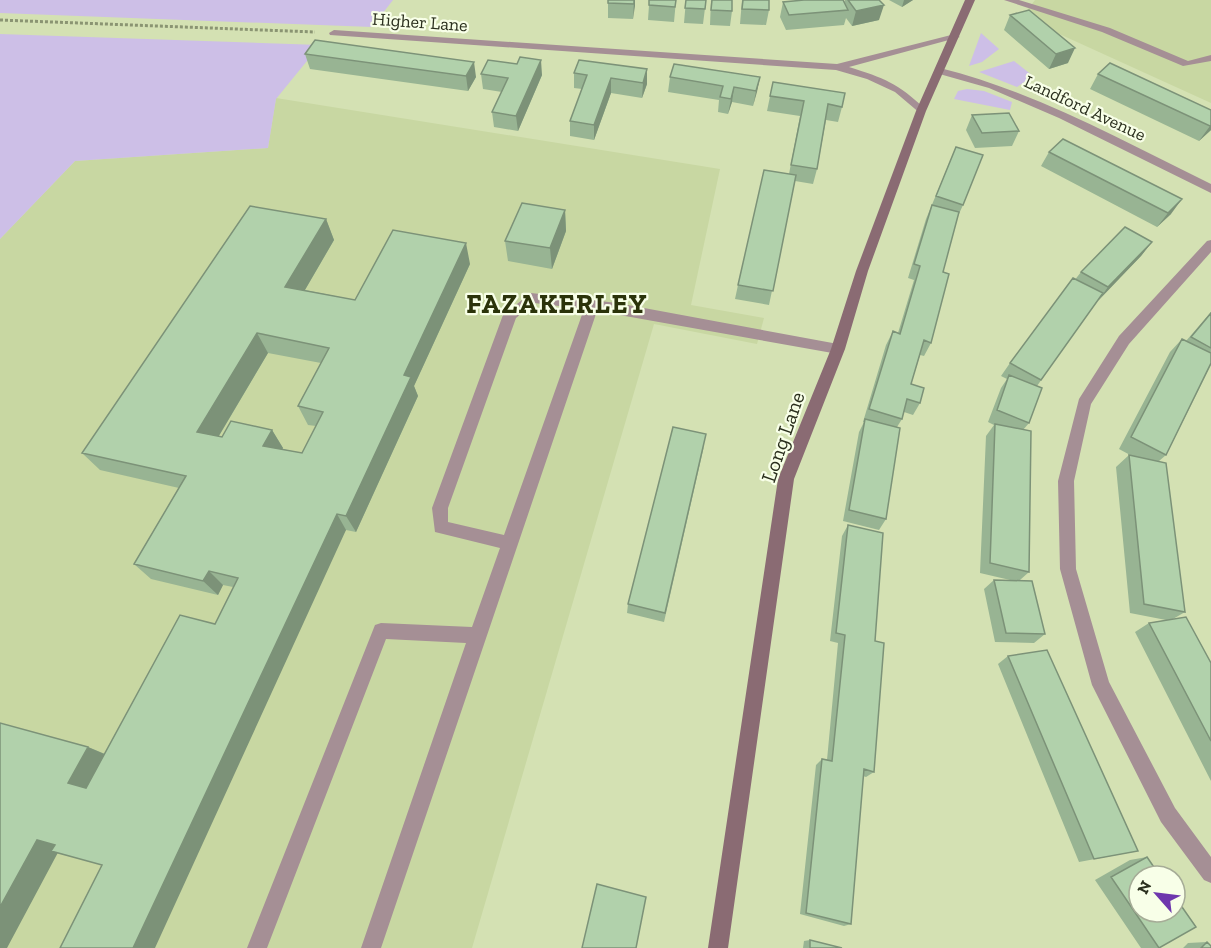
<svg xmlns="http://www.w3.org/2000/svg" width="1211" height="948" viewBox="0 0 1211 948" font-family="'Zilla Slab',serif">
  <rect width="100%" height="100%" fill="#d4e1b3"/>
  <path fill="#c8d7a2" d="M1035,0H1211V103L1022,17Z
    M276,98L720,169L691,305L764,318L757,344L654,324L472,948H0V239L75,161L268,148Z"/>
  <path fill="#cdbfe7" d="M0,0H393L372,27L0,13Z
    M981,33L999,49L982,62L969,66Z
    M0,34L320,45L276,99L268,148L75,161L0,239Z
    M1014,61L1033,76L1017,87L979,72Z
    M967,89L984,91L1012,102L1010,110L954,99L958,91Z"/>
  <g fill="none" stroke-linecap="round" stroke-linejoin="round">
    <path stroke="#8a9472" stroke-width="3" stroke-dasharray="3 2" stroke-linecap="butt" d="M0,20L315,32"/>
    <path fill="#a58f95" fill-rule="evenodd" d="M1004,0H1019L1110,28L1188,61L1211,55V61L1183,66L1102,32Z
      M531,293L617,303L838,344L845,349L838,354L597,311L381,948H361L466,643L386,639L267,948H247L375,625L381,623L472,627L500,548L435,532L432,508L503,315ZM534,303L584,309L504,535L448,522V508L516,318Z"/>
    <path fill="#a58f95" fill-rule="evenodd" d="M334,30L837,64L955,34L960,37L849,67C884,78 898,83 925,109V113L921,114L895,92L867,79L836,70L330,35L329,33Z
      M940,68C1036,92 1123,141 1211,184V193L1059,118L989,88L936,73L935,71Z
      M1211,240V252L1129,344L1091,404L1074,481L1076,569L1109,682L1175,808L1211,857V883L1204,880L1161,822L1092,685L1060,569L1058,481L1079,399L1119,336L1207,241Z"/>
    <path fill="#8a6b73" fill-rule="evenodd" d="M965,0H975L926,111L868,271L845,349L794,479L728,948H708L778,479L831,349L856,271L916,111Z"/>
  </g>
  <path fill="#98b493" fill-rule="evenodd" d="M635,0L633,19L608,18V3Z
    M676,0L674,22L648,20L649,5Z
    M686,0H706L703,24L684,23Z
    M711,0L732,11L730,26L710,25Z
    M742,0H769V10L766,25L740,24Z
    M845,0H879V20L852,26L846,18L844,25L786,30L780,17L783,2H844Z
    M889,0H913L902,7Z
    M1010,15L1068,63L1049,69L1004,30Z
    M305,54L476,77L468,91L310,69Z
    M579,60L647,84L642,98L611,93L594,140L570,136V121L582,89L574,88V73Z
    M481,74L542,75L518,131L494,127L492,112L502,92L483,89Z
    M1098,74L1211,110V130L1199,141L1090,89Z
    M670,77H760L753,106L732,102L728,114L718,112L719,100L668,92Z
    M773,82L842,107L838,122L826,120L817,169L813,184L795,181L769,305L735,299L738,285L789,174L800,116L767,111Z
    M972,115L1019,131L1012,146L975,148L966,130Z
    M956,147L963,205L958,216L943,272L931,343L924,356L920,355L911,384L920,403L913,415L904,412L902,419L897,427L886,519L879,530L843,521L859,432L864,422H863L886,345L893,331L898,333L914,280L908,278L926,219Z
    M1049,152L1171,214L1157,227L1041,166Z
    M565,210L566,231L552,269L508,261L505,241Z
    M326,219L334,240L305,290L355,300L470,264L414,386L418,396L356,532L346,530L102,865L88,747L105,754L215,624L233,587L223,585L218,595L151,579L134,564L179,488L100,470L82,453ZM268,353L321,363L298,406L308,425L316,426L302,453L282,449L283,448L272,430L222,437L219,436Z
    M1152,242L1141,256L1097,301L1037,386L1029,423L1023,430L1029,572L1020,580L1045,634L1034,643L995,642L984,589L994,580H1010L980,573L986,436L994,425L988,422L1001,388L1007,379L1001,376L1010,363L1081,272Z
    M1211,312V365L1166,455L1159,461L1185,612L1173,619L1211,663V781L1135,632L1149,623L1166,620L1130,613L1116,467L1129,455L1132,456L1119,449L1170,352L1182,339L1186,341Z
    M704,446L664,622L627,613L628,604Z
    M848,525L875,641L874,772L866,777L863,776L851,924L844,926L800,914L816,765L822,759L827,760L838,643L830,641L842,536Z
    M1008,656L1138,851L1079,862L998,664Z
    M1147,857L1159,948H1141L1095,880L1130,860Z
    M810,940L842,948H803L804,941Z
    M1207,942L1211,948H1183L1188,943Z"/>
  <path fill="#7c9278" d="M634,0H635V6L633,19Z
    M904,0H913L902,7Z
    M884,5L879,20L852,26L856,11Z
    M1075,48L1068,63L1049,69L1056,54Z
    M541,60L542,75L518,131L516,116Z
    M474,62L476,77L468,91L466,76Z
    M647,69V84L642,98L643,83Z
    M760,77L757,92L753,106L756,91Z
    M611,78V93L594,140V125Z
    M734,87L732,102L728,114L731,99Z
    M1210,126H1211V130L1199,141Z
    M1182,199L1171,214L1157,227L1168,213Z
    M565,210L566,231L552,269L550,248Z
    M326,219L334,240L295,307L285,287Z
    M1152,242L1141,256L1098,301L1108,287Z
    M466,243L470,264L414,386L418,396L356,532L346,516L404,375Z
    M257,333L268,353L211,449L197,432Z
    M272,430L283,448L275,463L263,446Z
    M337,514L346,530L155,948H133Z
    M209,571L223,585L218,595L203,581Z
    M88,747L109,756L91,790L68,783Z
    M37,840L62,845L7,948H0V907Z"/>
  <path fill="#b1d1ab" stroke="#7c9278" stroke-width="1.5" fill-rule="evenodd" d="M608,0H634V4L608,3Z
    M649,0H676L675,7L649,5Z
    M686,0H706L705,9L685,8Z
    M712,0H732V11L711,10Z
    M743,0H769V10L742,9Z
    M804,0H843L848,10L789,15L783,2Z
    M848,0H879L884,5L856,11Z
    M1029,10L1075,48L1056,54L1010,15Z
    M315,40L474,62L466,76L305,54Z
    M520,57L541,60L516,116L492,112L508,78L481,74L488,60L517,64Z
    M579,60L647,69L643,83L611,78L594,125L570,121L587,75L574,73Z
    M1110,63L1211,110V126H1210L1098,74Z
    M674,64L760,77L756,91L734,87L731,99L720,97L723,86L670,77Z
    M773,82L845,93L842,107L828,104L817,169L791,165L804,101L770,96Z
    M1009,113L1019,131L982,133L972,115Z
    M1063,139L1182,199L1168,213L1049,152Z
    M956,147L983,155L963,205L936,196Z
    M764,170L796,175L773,291L738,285Z
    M522,203L565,210L550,248L505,241Z
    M932,205L959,212L943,272L949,274L931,343L924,340L911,384L924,388L920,403L907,399L902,419L869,409L893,331L900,334L920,266L914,264Z
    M250,206L326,219L285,287L355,300L393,230L466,243L404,375L411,377L346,516L337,514L133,948H60L102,865L51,851L55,845L37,840L0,907V723L88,747L68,783L86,788L180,615L215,624L238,578L209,571L203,581L134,564L186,476L82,453ZM257,333L329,348L298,406L323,412L302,453L263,446L272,430L231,421L222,437L197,432Z
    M1125,227L1152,242L1108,287L1081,272Z
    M1073,278L1103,293L1041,380L1010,363Z
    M1211,313V348L1191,337Z
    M1182,339L1211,353V363L1166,455L1131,437Z
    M1009,375L1042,388L1029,423L997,410Z
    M865,419L900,428L886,519L849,510Z
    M995,424L1031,431L1029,572L990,563Z
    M673,427L706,434L665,613L628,604Z
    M1129,455L1166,463L1185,612L1144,604Z
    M848,525L883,533L875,641L884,643L874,772L864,769L851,924L806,913L822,759L832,761L845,635L836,633Z
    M994,580L1032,581L1045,634L1006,633Z
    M1186,617L1211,663V741L1149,623Z
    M1047,650L1138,851L1094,859L1008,656Z
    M1147,857L1160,876H1139V912H1175V897L1196,927L1159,948L1111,877Z
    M597,884L646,897L636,948H582Z
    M810,940L842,948H810Z
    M1207,942L1211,946V948H1201Z"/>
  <g text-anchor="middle" stroke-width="4.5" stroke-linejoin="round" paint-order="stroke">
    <g font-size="18" fill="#2a2f1d" stroke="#f8ffe8">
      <text transform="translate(420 22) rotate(4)" y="6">Higher Lane</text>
      <text transform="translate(1085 108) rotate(25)" y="6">Landford Avenue</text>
    </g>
    <g font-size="21" fill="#2a2f1d" stroke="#f8ffe8">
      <text transform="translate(783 437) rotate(-71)" y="7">Long Lane</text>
    </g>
    <g font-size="27" font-weight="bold" letter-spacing="1.5" fill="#2b330a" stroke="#f8ffe8">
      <text x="557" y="313">FAZAKERLEY</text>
    </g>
  </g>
  <g transform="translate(1157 894) rotate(298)"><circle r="28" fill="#f8ffe8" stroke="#a6ac97" stroke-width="1.5"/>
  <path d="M0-4.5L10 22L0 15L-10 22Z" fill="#6e37ad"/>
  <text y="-9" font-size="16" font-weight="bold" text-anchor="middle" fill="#2a2f1d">N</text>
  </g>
</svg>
